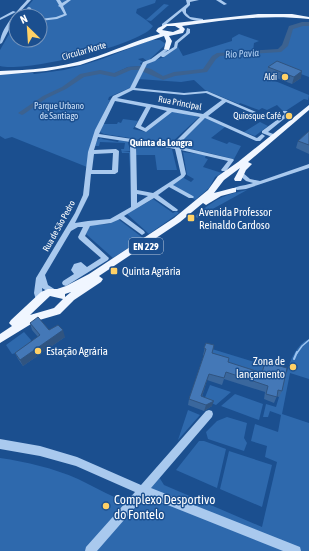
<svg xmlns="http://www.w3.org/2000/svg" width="309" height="551" viewBox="0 0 309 551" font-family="'Asap Condensed',sans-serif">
  <rect width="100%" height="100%" fill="#1b4f8f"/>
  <path fill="#2e69ad" d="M33,0H156L155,3L137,9L136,13L146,20L164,4L169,5L151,21L146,20L153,26C142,45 23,73 0,66V50L16,22V40H40V16H20Z
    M301,24L309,26V77L279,66L263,76L309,95L308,100L304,99L284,112L277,105L267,110L262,108L259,110L240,103L239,104L205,90L194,80L181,82L138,79L147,63L164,57L178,47L183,56L232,41V38L239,34L259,41L254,43L253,51C274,51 289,56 291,29Z
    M151,40H160L166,44L149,60L147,61L143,58L138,59L143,62L140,63L142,66L128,67L113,74L105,72L106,74C119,77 127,66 141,69L132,87L109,97L108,100H110L102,117L87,167L12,137L5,139L0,136V74L33,73L34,74L64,70L83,65L102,59Z
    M172,111L199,117L170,144L104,134L100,132L103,124H117L118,122L121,123L123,119L138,121L133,129L146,132Z
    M206,118L225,127L211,138L227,144L229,142L241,146L234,159L179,146V144L203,119Z
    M260,122L268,126L255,136L244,132Z
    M101,138L102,139L118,142L119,140L128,142L130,151L122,152H130V169L129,153H122L121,149H124L125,143L100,142L99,146H95L97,140Z
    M140,144L172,149L177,170H157L155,155H136L137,146Z
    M183,152L206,155L205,158L208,159L203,167L222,173L215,177L209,188L195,200L171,184L182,177L191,182L194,179L187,175Z
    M247,190L200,216L197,218L195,216C216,199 220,196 247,190Z
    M153,199L173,213L176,211L179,213L149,234L127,214Z
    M118,219L143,238L113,258L86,234L90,225L109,224Z
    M24,332L31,340L30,344L16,353L12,354L6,345Z
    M309,339V379L290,373L282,414L309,423V551H0V458C27,462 53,468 78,479C97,488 114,499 135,504L159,477L164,485L262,527L277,462L265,457L267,446L251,441L255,424L278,432L281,415L270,411L268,417H263L266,404L276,407L279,397L260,379L208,358L212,349L287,372C290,360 297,344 309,339Z
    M210,385L231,392L216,405L204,400Z
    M235,394L263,404L259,420L221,406Z
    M188,410L200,415L178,440Z
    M227,417L247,423L244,438L247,443L244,451L208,439L206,432L217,421Z
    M199,441H204L226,449L217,488L176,470Z
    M229,451L272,465L262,507L220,489Z"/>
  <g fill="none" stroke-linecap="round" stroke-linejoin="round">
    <path stroke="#9cc4f0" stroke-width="1.5" d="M297,353L302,346L309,340"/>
    <path stroke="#9cc4f0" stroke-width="2" d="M294,359L297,352"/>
    <path fill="#3c6290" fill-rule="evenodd" d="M302,22H309V26H303L293,29L288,46L281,52L220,56L216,59L207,72L175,76L163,80L139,70H131L115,77L100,74L84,77L66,89L47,98L24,114L22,115L18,113L43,96L62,87L80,74L100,70L114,73L128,67L139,66L151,69L163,76L174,72L203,69L212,56L217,53L278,49L282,45L289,26Z"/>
    <path fill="#a9c9ee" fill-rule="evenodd" d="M27,0H31L16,16L2,43L0,44C0,29 17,11 27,0Z
      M56,0H60L62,3L67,0H71L63,6L67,15L57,19L40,21V19L56,17L64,14L60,7L58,6L59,5Z
      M186,0H199L190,2V5L186,9V13L190,17L203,19V21C195,21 186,20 182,11L164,26H162V24L187,4Z
      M216,0H221L227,4L224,5Z
      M29,7L31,8L33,16H29L27,8Z
      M13,11L16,12L0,20V18Z
      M187,28L190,29V33L178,43L177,48L164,57H162L161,56L155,61L147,64L135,88L184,93L207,91L256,112L252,113L226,102L208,116L257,138L262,134L265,136L260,141H256L205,118L177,146L233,159L234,160L226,171H222L221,170L228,161L181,150L186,174L184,177L173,185L193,196L194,197L193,198H189L169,187L158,195L177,209L178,210L177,211H173L154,198L124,216L144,231L145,233L142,235L120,219L111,223L90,226L85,236L109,258L108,260L66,286L63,285L62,283L63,281L74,274L71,270L74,264L81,262L87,267L101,258L79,239L78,237L83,227H78L71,231L45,275L48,285L56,290L57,292L56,294L53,295L42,288L43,298L42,300H36L34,293L36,278L75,213L83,195L88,152L95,130L111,99L113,96L130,88L143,62L151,59L166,48L169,49L164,53L174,47L175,42L186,33ZM133,90L184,95L206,93L222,100L203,114L117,98ZM115,101L146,107L135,127L146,132L172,112L200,117L172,145L99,134ZM151,107L167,111L145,128L141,126ZM98,137L130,142L131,207L110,219L88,221L75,223L89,195L91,174H115L118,172L119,151L116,149L94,150ZM136,142L175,149L181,175L153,193L137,190ZM113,153L112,170H92L94,154ZM137,194L148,196L137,203Z
      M283,111H287L290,114L268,132L276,135V137H272L262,133V131L285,114L283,112Z
      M309,164V168L246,189L237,190L234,188C237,186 248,185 253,183L246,181L238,174V172H242L250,179L260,181Z
      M209,410L212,411L213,414L212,417L151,488L300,547L301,551H283L145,496L97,551H85L86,547L135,492L76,466L40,456L0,449V439L40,446L77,457L141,485L206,411Z"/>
    <path fill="#f0f6ff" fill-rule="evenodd" d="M258,14H292L309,17V19C266,14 224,20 182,26L185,29L183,33L169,36L172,41L169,50L164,49L166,41L164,36L161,37L80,65L46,71L0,75V71C30,70 59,68 88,59C113,52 135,40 160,34L156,31L158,28L166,24ZM167,26H175L180,29L173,32L162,30Z
      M309,105V110L248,162L252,164L246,170L241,181H235L234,179L240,168L224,180L214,193L233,188H236V192L221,196L206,205L203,203L180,222L99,276L103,279L101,282L74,300L60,314L36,321L0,343V334L12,326L9,323L11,320L41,292L48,289H57L66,286L89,274L174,218L208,190L218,176L238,162ZM71,292L65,297V294ZM50,296L63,299L54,308L30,315Z"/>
  </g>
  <path fill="#3a679d" d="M268,67L301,78L292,84L266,74Z
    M309,131V154L296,148L298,141Z
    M30,323L65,337L23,366L18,359L15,353L38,337L32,330Z
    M206,343L213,353L228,362L261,372L265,362L282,391L279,397L277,396L274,403L264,399L265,392L224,379L222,385L207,380L202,397L212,406L204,411L188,405L189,399L204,355H203Z"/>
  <path fill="#305480" d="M302,71L301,78L292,84L294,77Z
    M63,330L65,337L23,366L20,360Z
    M209,374L207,380L200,402L201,396Z
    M214,401L212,406L204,411L206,405Z"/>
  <path fill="#4478b7" stroke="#305480" d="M277,61L302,71L294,77L268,67Z
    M309,131V145L298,141Z
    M38,317L49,330L58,325L63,330L20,360L15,353L40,335L30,323Z
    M206,343L214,345L212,353L229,358L228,362L262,373L265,362L287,368L282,391L278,390L277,397L266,394L268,386L226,372L224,378L209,374L201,396L214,401L206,405L189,399L206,349L204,348Z"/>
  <g fill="#ffd166" stroke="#1b4f8f" stroke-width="1.5">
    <circle cx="285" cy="77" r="4"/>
    <circle cx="289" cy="116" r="4"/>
    <rect x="187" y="214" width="8" height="8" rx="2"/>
    <rect x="110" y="267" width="8" height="8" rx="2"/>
    <circle cx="38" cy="351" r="4"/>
    <circle cx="293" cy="367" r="4"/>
    <circle cx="106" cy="506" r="4"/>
  </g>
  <g text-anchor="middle" stroke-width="3" stroke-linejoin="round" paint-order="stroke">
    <g font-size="9" fill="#fff" stroke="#1b4f8f">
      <text transform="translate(84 51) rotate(-16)" y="3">Circular Norte</text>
      <text transform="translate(180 103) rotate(11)" y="3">Rua Principal</text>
      <text transform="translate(59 226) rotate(-61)" y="3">Rua de São Pedro</text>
    </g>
    <g font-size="9" fill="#fff" stroke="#1b4f8f" text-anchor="end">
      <text x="277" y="80">Aldi</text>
      <text x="281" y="119">Quiosque Café</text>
    </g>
    <g font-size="9" fill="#cfe3fa" stroke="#1b4f8f">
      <text x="59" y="109">Parque Urbano<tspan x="59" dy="10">de Santiago</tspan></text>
    </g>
    <g font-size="10" font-style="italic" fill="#b5d3f5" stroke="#1b4f8f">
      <text transform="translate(242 53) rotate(-3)" y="4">Rio Pavia</text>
    </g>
    <g font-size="10" font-weight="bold" fill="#fff" stroke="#1b4f8f">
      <text x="161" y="146">Quinta da Longra</text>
    </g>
    <rect fill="#1b4f8f" stroke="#bbcadd" stroke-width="1" x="129" y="238" width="34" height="16" rx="3"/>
    <g font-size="10" font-weight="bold" fill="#fff">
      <text x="146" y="250">EN 229</text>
    </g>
    <g font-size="11" fill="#fff" stroke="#1b4f8f" text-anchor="start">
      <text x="199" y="216">Avenida Professor<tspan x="199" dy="13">Reinaldo Cardoso</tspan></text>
      <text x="122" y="275">Quinta Agrária</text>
      <text x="46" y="355">Estação Agrária</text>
      <text x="285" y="365" text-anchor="end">Zona de<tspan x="285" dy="13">lançamento</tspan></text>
    </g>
    <g font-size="13" fill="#fff" stroke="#1b4f8f" text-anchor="start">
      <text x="114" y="504">Complexo Desportivo<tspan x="114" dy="15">do Fontelo</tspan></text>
    </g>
  </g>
  <g transform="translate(28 28) rotate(335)"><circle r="19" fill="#1b4f8f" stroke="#7695bc"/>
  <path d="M0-3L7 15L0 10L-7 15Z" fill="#ffd166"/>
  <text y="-6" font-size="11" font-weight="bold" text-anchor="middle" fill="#ffffff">N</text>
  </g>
</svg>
